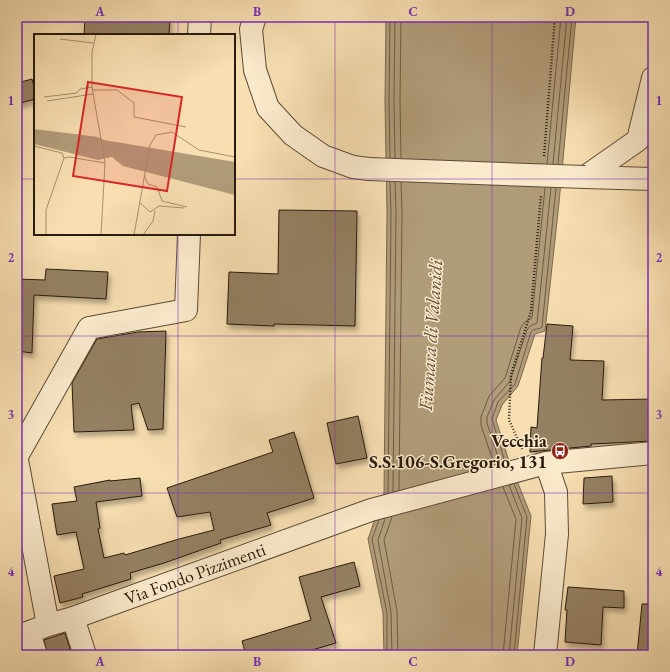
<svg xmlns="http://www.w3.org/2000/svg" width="670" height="672" viewBox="0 0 670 672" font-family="'EB Garamond',serif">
  <defs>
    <filter id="shadow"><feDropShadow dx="2.5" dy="4.5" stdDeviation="2" flood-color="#0004"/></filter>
  </defs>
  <rect width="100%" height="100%" fill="#f7dfb1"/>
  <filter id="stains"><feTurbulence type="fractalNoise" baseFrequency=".005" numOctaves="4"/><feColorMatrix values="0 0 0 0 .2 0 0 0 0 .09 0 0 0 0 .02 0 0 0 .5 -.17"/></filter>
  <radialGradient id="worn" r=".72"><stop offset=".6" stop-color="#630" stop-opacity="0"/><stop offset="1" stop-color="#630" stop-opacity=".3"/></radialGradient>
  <path fill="#b19c79" stroke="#7b684e" d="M386,17H576L559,203L545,331L535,334L518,386L502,405L496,420L508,458L531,516L517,655H384L383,613L368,539L384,493L387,213L385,101Z"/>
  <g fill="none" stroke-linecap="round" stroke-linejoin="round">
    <path stroke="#6d5b43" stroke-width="1" d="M390,17L389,101L390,158
      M395,17L394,101L395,158
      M401,17L400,101L401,158
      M547,164L561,17
      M553,164L567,17
      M558,164L572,17
      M505,462L492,419L498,402L515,384L531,332C534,328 539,330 542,327L556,188
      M500,463L487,423V417L494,400L510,381L527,330L530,326L537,323L551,188
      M494,464L481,425V417L489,396L505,378L521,327L525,322L532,318L545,188
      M399,490L402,213L401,182
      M393,492L396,213L395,182
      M388,493L391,213L390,182
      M392,517L384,540L397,611L398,655
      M385,519L378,540L391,612L392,655
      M379,520L372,539L387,613V655
      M503,655L516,519L503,487
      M509,655L522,518L509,485
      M514,655L527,517L514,484"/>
  </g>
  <path fill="#948062" stroke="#291a0d" filter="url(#shadow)" d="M85,17H170L169,35H84Z
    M32,79L35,91V99L17,104V83Z
    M279,210L357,211L355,326L274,324V326L227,324L229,272L278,274Z
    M46,269L108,272L106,299L34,295L32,353L17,351V279L45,280Z
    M547,324L573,326L570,360L604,361L602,400L653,399V441L591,444V446L530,452L531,427L537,428L542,358H543Z
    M166,331L163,429L148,430L139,403L131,405L134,430L74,432L72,383L97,339L138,332Z
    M358,416L367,458L336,464L327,423Z
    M294,432L314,498L267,513L271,525L220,540L221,543L164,563L130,573L131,579L82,594L83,597L60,603L54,576L84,569L76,532L57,535L52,504L77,501L74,487L110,480V481L140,478L142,496L96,502L100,528L98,529L104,558L124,553L125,555L179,539L214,530L210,512L177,517L167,488L273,452L269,440Z
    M612,476L613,502L583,504L584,478Z
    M354,562L360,586L321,597L336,643L295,655H246L242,641L311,620L299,577Z
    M568,587L624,591V608L603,607L601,645L565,642L567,610H565Z
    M642,604H653V655H637Z
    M65,633L72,655H48L44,640Z"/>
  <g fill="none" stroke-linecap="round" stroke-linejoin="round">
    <defs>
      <path id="minor" d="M255,17L251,29L255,70L268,108L293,135L323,156L353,167L369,169
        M199,35L200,17
        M585,177L638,140L653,78
        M585,177L653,179
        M17,456L89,328L186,310L189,234
        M17,460L48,625
        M73,618L85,655
        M27,633L31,639L36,655
        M17,635L27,633L48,625L73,618L371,510L546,463L653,453
        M545,655L557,534L556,492L546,463"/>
    </defs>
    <use href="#minor" stroke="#5c4b36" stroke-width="24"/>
    <path stroke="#291a0d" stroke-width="2.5" stroke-dasharray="1 2" stroke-linecap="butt" d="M544,156L555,17
      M522,449L509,420L511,375L531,311L541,195"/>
    <use href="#minor" stroke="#faeacc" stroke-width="22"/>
    <defs>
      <path id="minor-bridge" d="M369,169L585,177"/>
    </defs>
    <use href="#minor-bridge" stroke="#5c4b36" stroke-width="24" stroke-linecap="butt"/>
    <use href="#minor-bridge" stroke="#faeacc" stroke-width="22"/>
  </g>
  <path fill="none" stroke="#7b2cbf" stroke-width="1" stroke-opacity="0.55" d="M178,17V35M335,17V655M492,17V655M17,179H35M234,179H653M178,234V655M17,336H653M17,493H653"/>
  <defs>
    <symbol id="bus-disc" viewBox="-11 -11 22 22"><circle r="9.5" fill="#8f2418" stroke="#faeacc"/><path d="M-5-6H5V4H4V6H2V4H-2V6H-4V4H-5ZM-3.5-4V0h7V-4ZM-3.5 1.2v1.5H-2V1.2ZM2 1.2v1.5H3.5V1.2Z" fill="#fff"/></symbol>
  </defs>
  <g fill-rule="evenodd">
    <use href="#bus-disc" x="550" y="441" width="20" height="20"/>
  </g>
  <g text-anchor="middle" stroke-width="3" stroke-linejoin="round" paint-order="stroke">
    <g font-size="18" font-weight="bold" fill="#291a0d" stroke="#faeacc" text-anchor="end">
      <text x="547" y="447">Vecchia<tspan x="547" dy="21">S.S.106-S.Gregorio, 131</tspan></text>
    </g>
    <g font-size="18" fill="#291a0d" stroke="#faeacc">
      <text transform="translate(195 574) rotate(-20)" y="6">Via Fondo Pizzimenti</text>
    </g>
    <g font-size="19" font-style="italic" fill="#5f4e38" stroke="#faeacc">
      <text transform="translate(430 335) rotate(-86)" y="7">Fiumara di Valanidi</text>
    </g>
  </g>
  <g transform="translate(34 34)">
    <rect width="201" height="201" fill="#f7dfb1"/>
    <path d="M0,95L64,103L70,106L201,128V161L89,132L78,123L64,126L0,110Z" fill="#b19c79"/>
    <path fill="none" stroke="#a5906f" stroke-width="1" d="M62,0L58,18V53L71,129L67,201M26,5L59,9M59,56H83L100,69V83L152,93M10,63L43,59L46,55L58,53M13,67L59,60M0,112L28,119L30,124M30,124L35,123L71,129M110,141L114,150L123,153L128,167L153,173M105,168L116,178L125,172L150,174M12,201V176L30,124M100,201L116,111L122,101L138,98L165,116L201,123M109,201L119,187L121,177"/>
    <path fill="#d62828" fill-opacity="0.15" stroke="#d62828" stroke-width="2" d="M54,48L148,63L133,157L39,142Z"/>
    <rect width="201" height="201" fill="none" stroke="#291a0d" stroke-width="2"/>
  </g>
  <rect width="670" height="672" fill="none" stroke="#f7dfb1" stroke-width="44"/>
  <rect x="22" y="22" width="626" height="628" fill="none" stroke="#7b2cbf" stroke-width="1.5"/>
  <g font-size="13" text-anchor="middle" font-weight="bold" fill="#7b2cbf">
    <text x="100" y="16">A</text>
    <text x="257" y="16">B</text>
    <text x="413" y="16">C</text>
    <text x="570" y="16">D</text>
    <text x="11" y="105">1</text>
    <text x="659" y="105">1</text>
    <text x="11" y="262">2</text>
    <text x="659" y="262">2</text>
    <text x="11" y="419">3</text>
    <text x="659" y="419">3</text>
    <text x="11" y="576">4</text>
    <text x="659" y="576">4</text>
    <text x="100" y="666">A</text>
    <text x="257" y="666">B</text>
    <text x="413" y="666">C</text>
    <text x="570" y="666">D</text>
  </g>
  <rect width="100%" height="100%" filter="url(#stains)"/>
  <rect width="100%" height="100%" fill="url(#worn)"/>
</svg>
